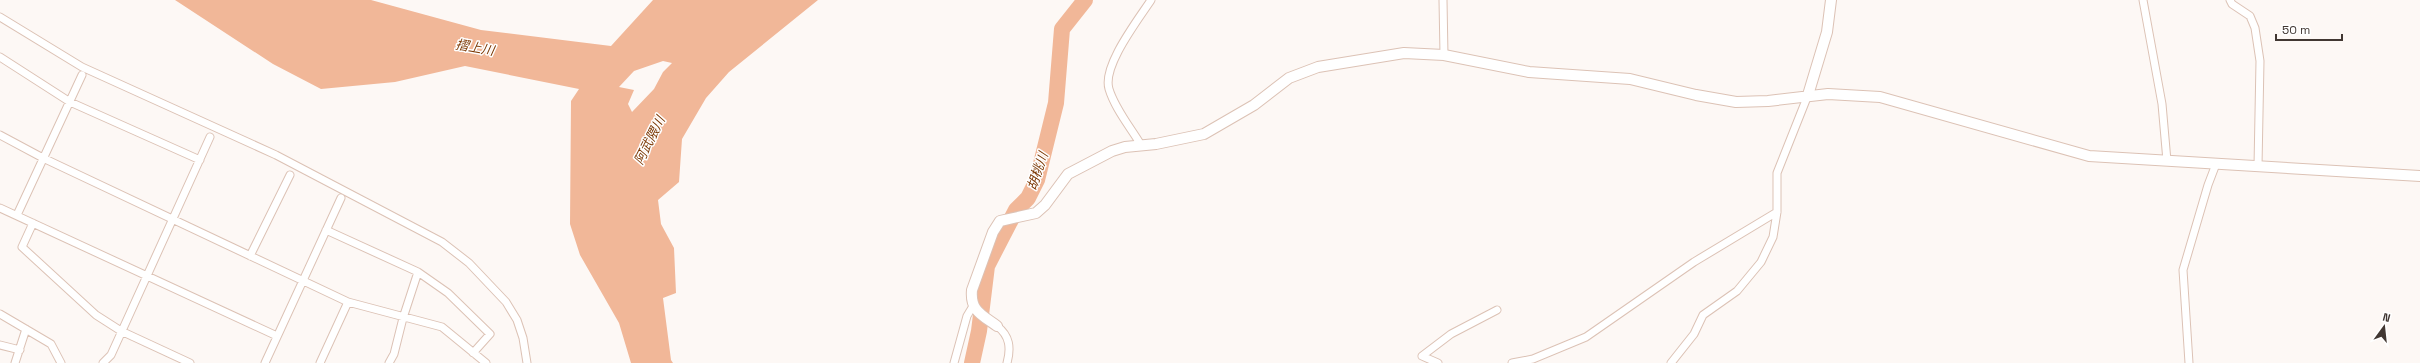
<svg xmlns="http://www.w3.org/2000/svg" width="2420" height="363" viewBox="0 0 2420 363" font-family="'Space Grotesk','Noto Sans JP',sans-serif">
  <rect width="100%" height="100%" fill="#fdf8f5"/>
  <path fill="#f1b798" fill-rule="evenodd" d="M175,0H371L481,30L611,46L653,0H818L729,72L706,98L682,139L679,182L658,200L661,224L674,248L676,293L663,298L671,360L673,363H631L619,323L580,255L570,224L571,101L579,89L465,66L395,82L321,89L273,64ZM663,61L672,63L663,72L654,89L632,112L628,104L634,90L619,87L634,71Z"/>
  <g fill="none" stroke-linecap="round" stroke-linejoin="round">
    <path stroke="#f1b798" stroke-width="16" d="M972,363L979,331L987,266L1016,210L1028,198L1037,180L1056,103L1062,29L1085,0"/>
    <defs>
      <path id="street" d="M1443,0L1444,55
        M2143,0L2162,104L2167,161
        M2230,0L2232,4L2250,16L2255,28L2260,61L2258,166
        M0,17L82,67L276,155L442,242L469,263L506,302L517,320L523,338L527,363
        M0,57L70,102L200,160
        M0,135L43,158L348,302L442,327L486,363
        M1141,145C1131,128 1115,109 1109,89C1102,66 1138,20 1151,0
        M0,208L277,336
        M17,215L82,75
        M33,223L22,247L96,315L121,331L190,363
        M326,230L418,272L448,293L490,334L473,353
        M250,256L290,175
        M0,314L51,344L61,363
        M997,326C1010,336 1011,348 1007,363
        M0,345L20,350
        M15,363L26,329
        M103,363L111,355L210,137
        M265,363L341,198
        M320,363L348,302
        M389,363L394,354L403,318L418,272
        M954,363L967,316L973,306
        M1438,363L1422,356L1451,334L1497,310
        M1512,363L1533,359L1586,337L1694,262L1777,212
        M1671,363L1694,334L1703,315L1737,291L1761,262L1773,237L1777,212V173L1808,95
        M2189,363L2183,270L2208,185L2216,164"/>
      <path id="secondary" d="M1808,95L1827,32L1831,0
        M997,326C982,315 970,311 972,290L993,232L1000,221L1036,213L1045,205L1068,174L1112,151L1125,147L1156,144L1204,134L1254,105L1289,78L1318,67L1404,53L1444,55L1529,72L1630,79L1696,95L1736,102L1768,101L1828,94L1880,97L2089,156L2420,176"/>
    </defs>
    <use href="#street" stroke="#dcc2b5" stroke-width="9"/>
    <use href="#secondary" stroke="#dcc2b5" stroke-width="12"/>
    <use href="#street" stroke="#fff" stroke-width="7"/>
    <use href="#secondary" stroke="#fff" stroke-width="10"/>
  </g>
  <g text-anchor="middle" stroke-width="3" stroke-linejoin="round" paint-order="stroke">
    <g font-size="13" font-style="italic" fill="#7c3804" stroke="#fff">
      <text transform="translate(475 47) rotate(10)" y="5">摺上川</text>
      <text transform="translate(649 140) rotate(-63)" y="5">阿武隈川</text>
      <text transform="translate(1037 171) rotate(-71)" y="5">胡桃川</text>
    </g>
  </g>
  <g transform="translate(2384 327) rotate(15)" stroke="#ffffff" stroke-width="3" paint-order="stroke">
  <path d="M0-3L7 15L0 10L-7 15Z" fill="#413732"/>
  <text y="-6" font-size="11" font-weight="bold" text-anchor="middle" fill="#413732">N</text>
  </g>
  <path d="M2276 34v6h66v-6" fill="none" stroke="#413732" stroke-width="2"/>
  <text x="2282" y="34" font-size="12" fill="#413732" stroke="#ffffff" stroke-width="3" paint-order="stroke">50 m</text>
</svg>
